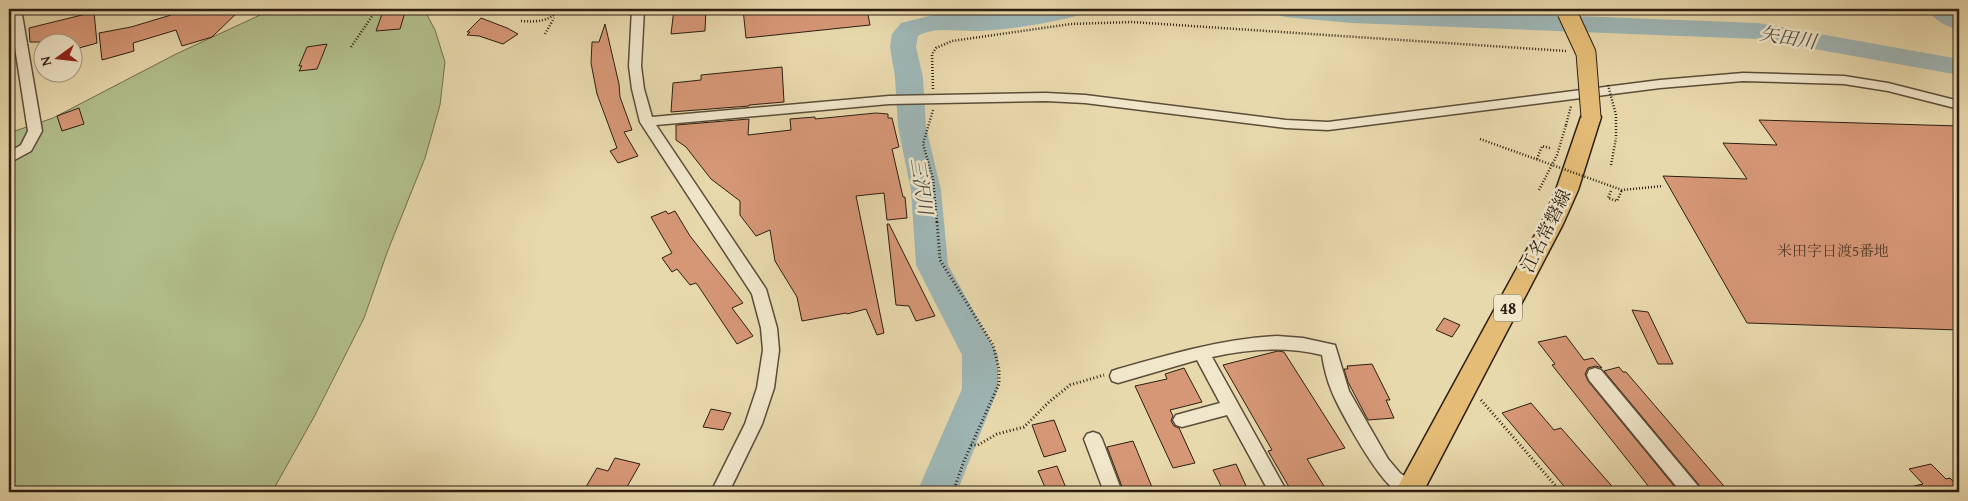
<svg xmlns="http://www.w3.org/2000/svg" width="1968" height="501" viewBox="0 0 1968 501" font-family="'Gentium Book Plus','Noto Serif JP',serif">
  <rect width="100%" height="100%" fill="#e8d9ad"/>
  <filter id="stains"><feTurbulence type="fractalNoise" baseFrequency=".004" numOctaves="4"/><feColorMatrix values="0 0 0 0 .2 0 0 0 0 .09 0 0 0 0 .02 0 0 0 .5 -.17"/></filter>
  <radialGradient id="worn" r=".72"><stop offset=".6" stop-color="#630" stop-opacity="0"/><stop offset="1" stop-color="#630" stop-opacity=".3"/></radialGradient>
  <path fill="#b2c08d" stroke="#6f6f50" d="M273,9H424L435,30L445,62L440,105L425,158L388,250L364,318L314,417L272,492H9V133L53,118L176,54Z"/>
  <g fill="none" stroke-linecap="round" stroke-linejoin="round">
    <path fill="#9eb7b7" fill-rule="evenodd" d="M1030,9H1088L1084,14C1051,23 1014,29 980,31C960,32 935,26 918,36L916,47L923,77L926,127L941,190L948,265L998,355V389L957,492H917L962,389V355L916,265L911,190L898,127L895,77L890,47L892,34L901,23L933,15H980Z
      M1272,9H1389L1758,23L1959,59V75L1758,39L1352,23L1285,17L1276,14Z
      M1926,9H1956L1959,11V30C1947,27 1933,19 1926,9Z"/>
  </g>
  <path fill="#d69776" stroke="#2c1e12" d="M182,9H241L212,37L182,46L176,30L133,43L134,51L102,60L99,33L131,27L171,15L170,12Z
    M406,9L400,29L376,31L382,14L385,11Z
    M674,9H706L705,31L671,34Z
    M743,9H867L870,25L746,38Z
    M94,12L97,43L72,50V42H30L29,28Z
    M481,18L507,28L518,34L503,44L479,36L467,35L470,32H467Z
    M605,24L619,84L620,97L632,130L624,132L638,156L618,163L610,151L617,148L597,94L591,63L592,42H599Z
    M327,44L317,69L299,71L302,66H299L307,47Z
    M782,67L784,102L749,105V106L671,112L673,83L701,80V75Z
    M79,108L84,124L62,131L57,116Z
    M876,113L888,114V118H892L899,147L892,149L903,197H905L907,218L887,220L884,193L856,196L884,333L877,335L866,309L847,314L846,313L802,321L797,297L775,261L770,230L756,236L740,215V201L711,179L686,147L676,140V125L749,119L748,135L791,130L790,119L815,117V119Z
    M1759,120L1959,126V330L1747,323L1663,176L1747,179L1723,143L1777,145Z
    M666,211L668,214L675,211L690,236L743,303L732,308L753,336L737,344L699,287L696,283L690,285L677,269L672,272L662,258L672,253L651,217Z
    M887,224H889L935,316L916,321L909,306L896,305Z
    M1632,310L1648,312L1673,364H1658Z
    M1444,318L1460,325L1452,337L1436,330Z
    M1566,336L1584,360L1593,358L1602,368L1596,366L1588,368L1585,374L1588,381L1679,492H1653L1552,365L1555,364L1538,342Z
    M1278,351L1284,352L1345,448L1307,459L1324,486L1301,492H1292L1268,451L1272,450L1223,365Z
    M1372,364L1390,400H1386L1394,418L1368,420L1348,382L1344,369H1348L1347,366Z
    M1619,367L1623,372H1626L1729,492H1703L1699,485L1604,371Z
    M1184,368L1202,402L1170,410L1173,416L1171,421L1174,426L1179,428L1195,463L1173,468L1135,386L1167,379L1165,374Z
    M1531,403L1554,430L1561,428L1617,492H1569L1502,413Z
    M711,409L731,413L723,430L703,427Z
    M1054,420L1066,451L1044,457L1032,425Z
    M1133,441L1154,492H1124L1107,447Z
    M615,458L640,464L624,492H583L597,468L608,471Z
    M1236,464L1247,488L1224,492L1213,470Z
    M1931,464L1946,479L1950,478L1959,488V492H1914V486L1923,484L1909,469Z
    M1057,466L1066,488L1047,492L1038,471Z"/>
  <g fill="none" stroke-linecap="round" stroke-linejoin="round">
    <defs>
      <path id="street" d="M9,9H21L42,131L31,151L9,163V152L21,145L28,131Z
        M632,9H644L641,66L644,89L652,117L889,96L1046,93L1085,95L1286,120L1328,122L1660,80L1743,73L1844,76L1888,83L1959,101V109L1888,91L1844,84L1743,81L1660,88L1328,130L1286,128L1085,103L1046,101L889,104L656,125L766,289L777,328L779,350L774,388L762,424L729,492H711L745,424L757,388L763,350L761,328L752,294L640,122L632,89L629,66Z
        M1277,336L1303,338L1335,345L1349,391L1388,459L1400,473L1416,484L1418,492C1412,492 1404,494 1399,492C1381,486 1340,411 1332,392C1327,380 1324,368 1322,355C1285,346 1248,349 1212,357L1287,492H1269L1227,415L1182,427L1176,425L1173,420L1176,415L1220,403L1197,360L1118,383L1112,381L1110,376L1112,371L1118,369C1171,354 1222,339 1277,336Z
        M1595,368L1601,370L1698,486L1701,492H1681L1589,380L1587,375L1589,370Z
        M1093,432L1099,434L1102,439L1122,492H1104L1084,439L1087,434Z"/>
      <path id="primary" d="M9,9H27L24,13L9,16Z
        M1591,111L1598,113L1601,117L1578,190L1563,224L1423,492H1395L1541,224L1556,190L1581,117L1584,113Z"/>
    </defs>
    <use href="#street" stroke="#5b4d39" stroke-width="3"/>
    <use href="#primary" stroke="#2c1e12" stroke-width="3"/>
    <path stroke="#2c1e12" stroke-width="2.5" stroke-dasharray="1 2" stroke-linecap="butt" d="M521,21C537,22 549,22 560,9
      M545,34L554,18
      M351,47L377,9
      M933,89L932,54L936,48L952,41L1071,24L1132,22L1566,51
      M933,110L923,144L933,179L937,223
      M1537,159L1542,146L1550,148
      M1611,165L1616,138
      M1539,190L1557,155L1566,125
      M1611,191L1608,198L1617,201L1622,190"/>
    <path stroke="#2c1e12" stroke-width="3" stroke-dasharray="1 2.5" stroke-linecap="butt" d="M937,222L940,260L993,345L999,369V384L964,461L953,492
      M1481,400L1561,492
      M971,445H978L997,434L1024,427L1049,402L1070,385L1104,375"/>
    <use href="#street" fill="#f0e6ca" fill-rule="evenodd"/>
    <use href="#primary" fill="#e4bc76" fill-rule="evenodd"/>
    <defs>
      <path id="primary-bridge" d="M1567,12L1586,53L1591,117"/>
    </defs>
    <use href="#primary-bridge" stroke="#2c1e12" stroke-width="21" stroke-linecap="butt"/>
    <path stroke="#2c1e12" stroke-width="2.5" stroke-dasharray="1 2" stroke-linecap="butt" d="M1608,85L1616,115V138
      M1566,125L1571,106
      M1480,139L1622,190L1663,186"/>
    <use href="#primary-bridge" stroke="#e4bc76" stroke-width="19"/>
  </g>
  <g text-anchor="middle" stroke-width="5" stroke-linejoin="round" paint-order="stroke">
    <g font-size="15" fill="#563c2b">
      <text x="1833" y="256">米田字日渡5番地</text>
    </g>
    <rect fill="#f0e6ca" stroke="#675a49" stroke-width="1" x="1494" y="294.5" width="28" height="27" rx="4"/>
    <g font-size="16" font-weight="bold" fill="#2c1e12">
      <text x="1508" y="314">48</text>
    </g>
    <g font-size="18" fill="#2c1e12" stroke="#f0e6ca">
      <text transform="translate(1546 231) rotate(-64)" y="6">江名常磐線</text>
    </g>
    <g font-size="19" font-style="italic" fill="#4e4c44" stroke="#f0e6ca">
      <text transform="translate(1788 37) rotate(9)" y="7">矢田川</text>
      <text transform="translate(922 186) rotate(81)" y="7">三沢川</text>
    </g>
  </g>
  <rect width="1968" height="501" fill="none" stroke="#e8d9ad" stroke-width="30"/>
  <rect x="10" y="10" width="1948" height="481" fill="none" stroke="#2c1e12" stroke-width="2.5"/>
  <rect x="15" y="15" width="1938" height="471" fill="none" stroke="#2c1e12"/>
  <g transform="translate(58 58) rotate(255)"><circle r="24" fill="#f0e6ca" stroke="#a29680"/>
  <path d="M0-4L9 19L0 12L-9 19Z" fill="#8f2418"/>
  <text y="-8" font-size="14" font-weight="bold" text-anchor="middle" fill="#2c1e12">N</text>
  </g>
  <rect width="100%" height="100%" filter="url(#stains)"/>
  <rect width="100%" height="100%" fill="url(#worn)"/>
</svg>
